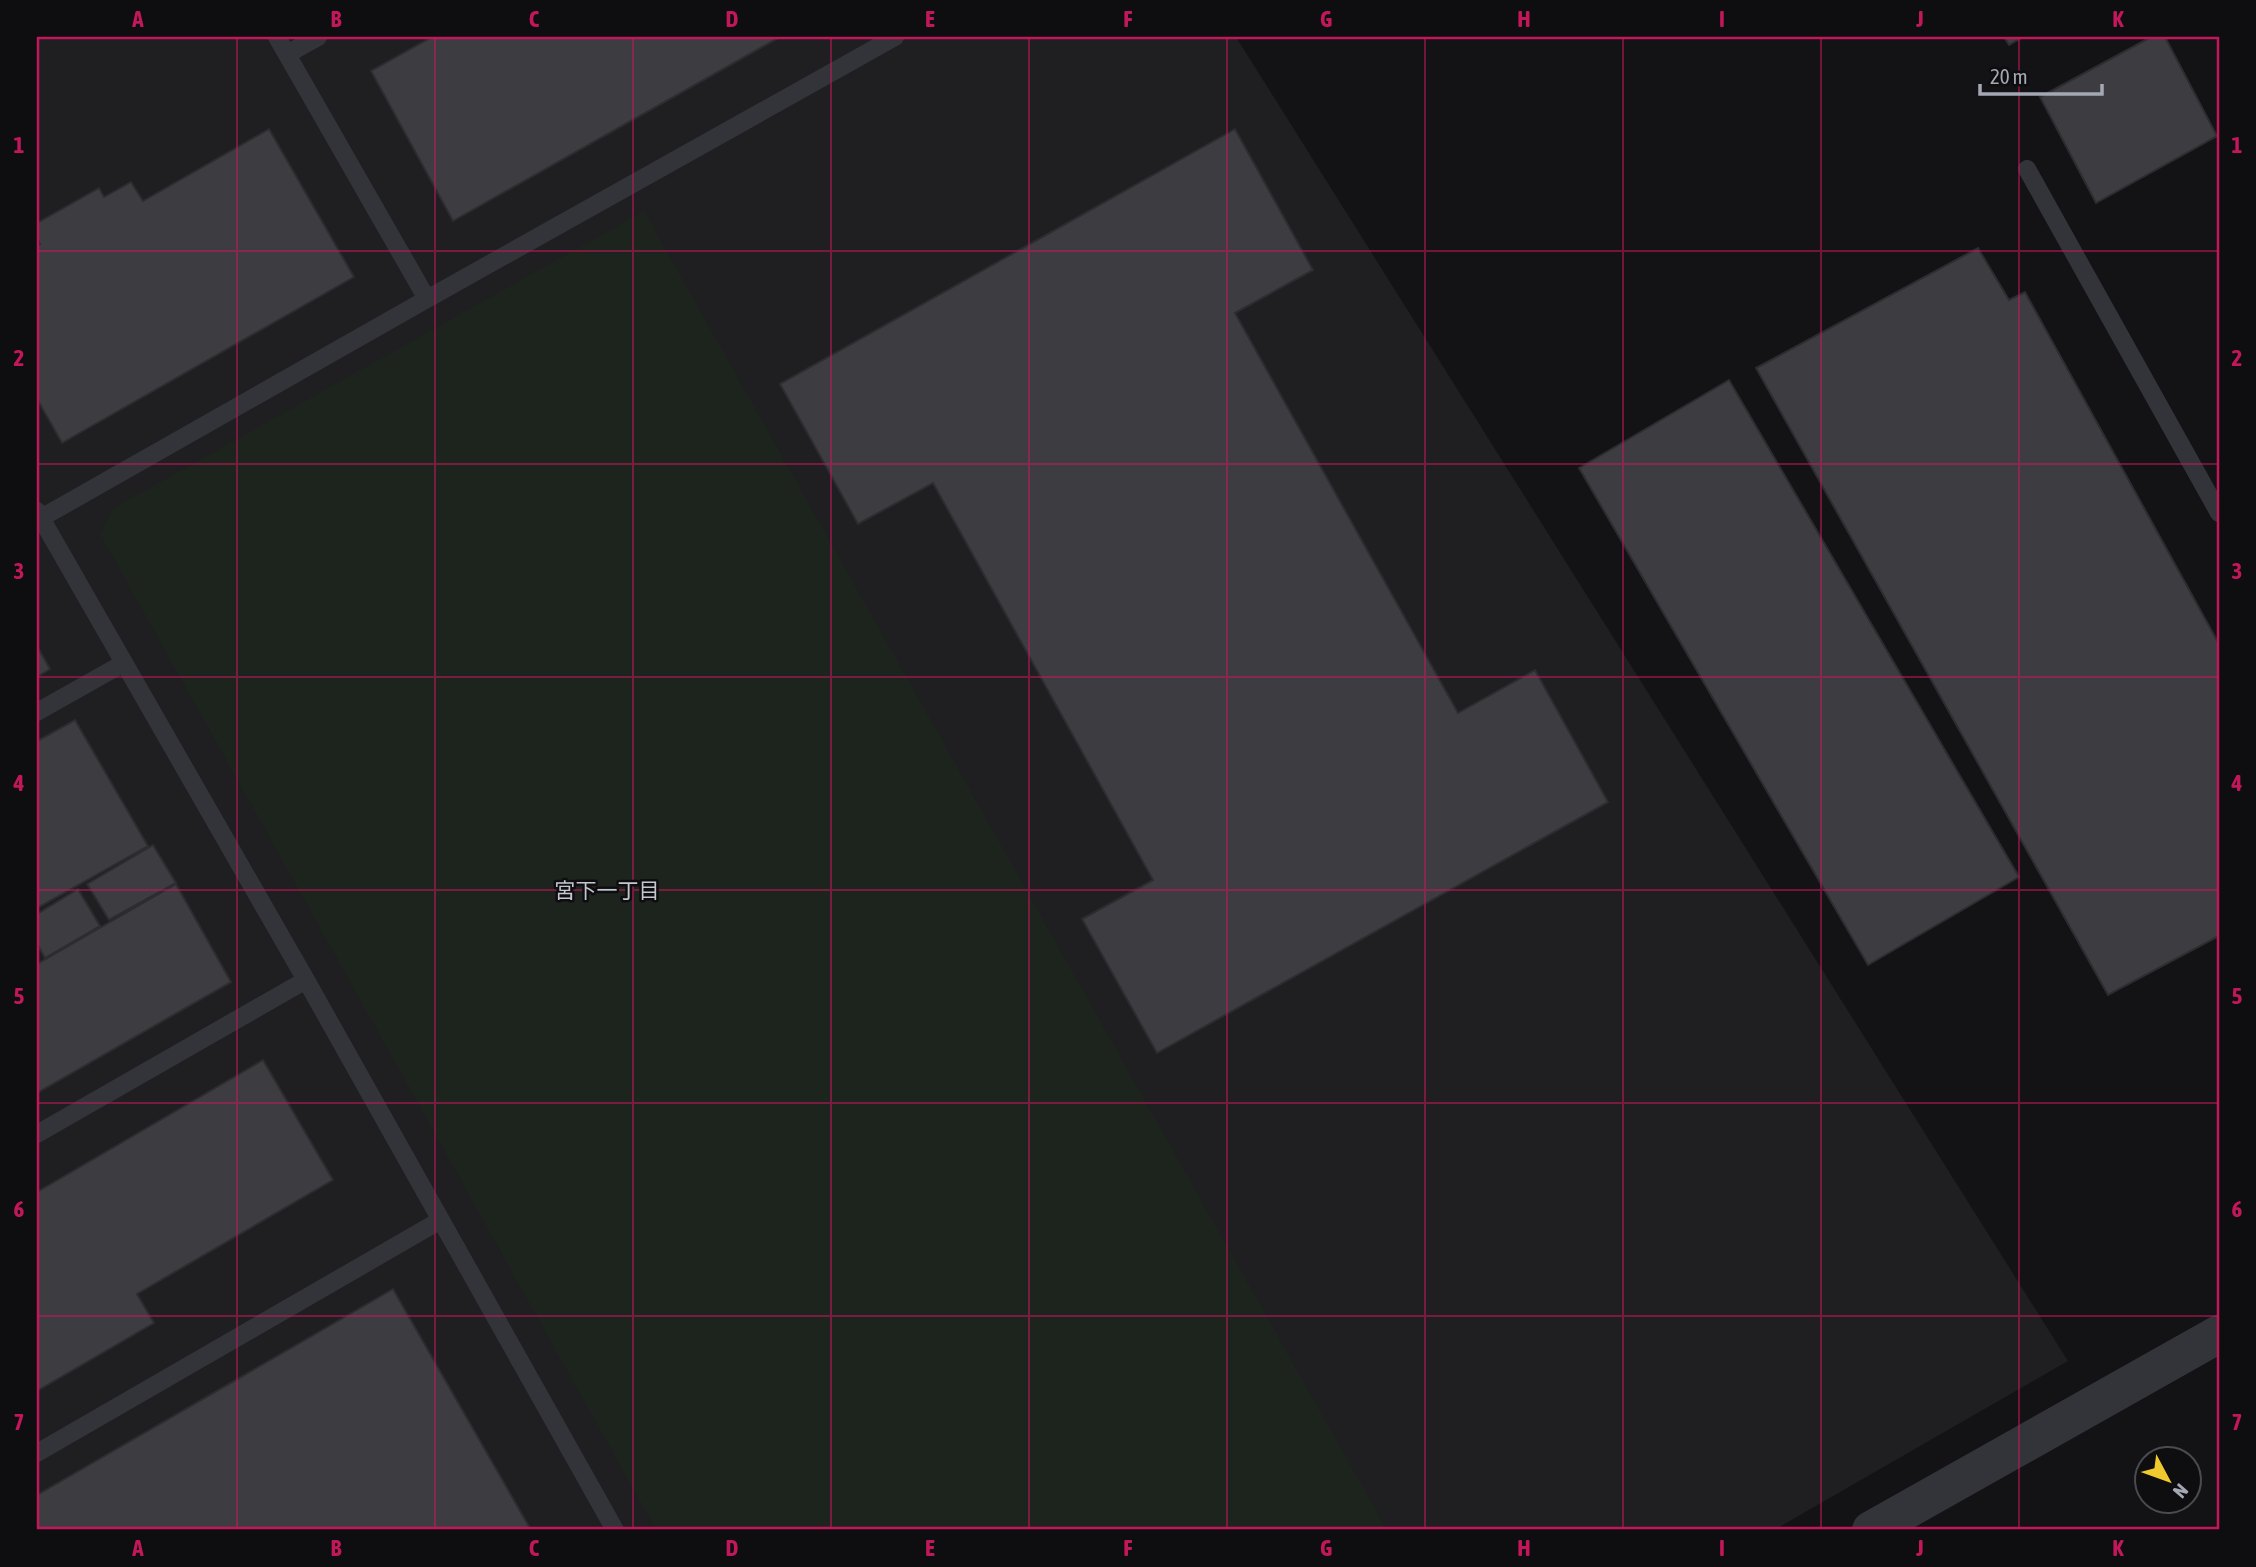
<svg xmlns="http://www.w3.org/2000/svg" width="2256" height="1567" viewBox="0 0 2256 1567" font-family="'Asap Condensed','Noto Sans JP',sans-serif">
  <rect width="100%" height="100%" fill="#131214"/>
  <path fill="#1f1e21" d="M37,37H1236L2068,1361L1774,1530H37Z"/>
  <path fill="#1d241e" d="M644,211L1387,1530H656L100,534L112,509Z"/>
  <path fill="#3d3c41" stroke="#2d2c30" stroke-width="2" d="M432,37H780L453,221L371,71Z
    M2004,37H2023L2009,45Z
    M2151,37H2165L2217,136L2096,203L2040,97Z
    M269,129L354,277L62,443L37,399V246L40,244L37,238V223L99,188L104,197L131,182L143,201Z
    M1235,129L1313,270L1235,313L1458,713L1535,670L1608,802L1157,1053L1082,919L1153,880L933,483L858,524L780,384Z
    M1978,248L2009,300L2025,292L2219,644V936L2108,995L1756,368Z
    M1729,380L2019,877L1868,965L1579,468Z
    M37,646L50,669L37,677Z
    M75,720L148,846L37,908V741Z
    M153,845L176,883L109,920L87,884Z
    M176,884L231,982L37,1093V964Z
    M78,889L100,926L45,958L37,944V914Z
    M263,1060L333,1180L137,1294L154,1323L37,1391V1192Z
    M393,1289L531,1530H37V1495Z"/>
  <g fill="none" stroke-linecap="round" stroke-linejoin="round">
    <path stroke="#333439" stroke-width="18" d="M277,37L427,299
      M287,54L318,37
      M2027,169L2219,513
      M37,511L306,980L615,1530
      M41,518L427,299L895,37
      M37,712L124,663
      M37,1134L306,980
      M37,1453L439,1221"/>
    <path stroke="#333439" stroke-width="38" d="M1871,1530L2219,1334"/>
  </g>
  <path fill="none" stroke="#c2185b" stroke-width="2" stroke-opacity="0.55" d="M237,37V1530M435,37V1530M633,37V1530M831,37V1530M1029,37V1530M1227,37V1530M1425,37V1530M1623,37V1530M1821,37V1530M2019,37V1530M37,251H2219M37,464H2219M37,677H2219M37,890H2219M37,1103H2219M37,1316H2219"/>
  <g text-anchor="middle" stroke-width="5" stroke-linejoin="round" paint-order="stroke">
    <g font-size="21" fill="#c5c6d0" stroke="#0e0d0f">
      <text x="607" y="898">宮下一丁目</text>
    </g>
  </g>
  <rect width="2256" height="1567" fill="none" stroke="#0e0d0f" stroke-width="77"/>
  <g transform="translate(2168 1480) rotate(131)"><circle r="33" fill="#0e0d0f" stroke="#4a4b51" stroke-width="2"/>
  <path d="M0-5L12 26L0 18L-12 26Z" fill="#f0c92f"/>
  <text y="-10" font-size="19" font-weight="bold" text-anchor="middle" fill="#a4a7b4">N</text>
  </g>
  <path d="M1980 84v10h122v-10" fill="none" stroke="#a4a7b4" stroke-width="3.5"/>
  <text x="1990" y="84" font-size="21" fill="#a4a7b4" stroke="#0e0d0f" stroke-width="5" paint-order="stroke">20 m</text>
  <rect x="38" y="38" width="2180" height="1490" fill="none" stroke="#c2185b" stroke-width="2.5"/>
  <g font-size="23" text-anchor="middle" font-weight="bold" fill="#c2185b">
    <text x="138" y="27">A</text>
    <text x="336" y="27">B</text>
    <text x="534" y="27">C</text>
    <text x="732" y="27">D</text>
    <text x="930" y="27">E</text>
    <text x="1128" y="27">F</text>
    <text x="1326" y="27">G</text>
    <text x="1524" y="27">H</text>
    <text x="1722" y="27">I</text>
    <text x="1920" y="27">J</text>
    <text x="2118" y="27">K</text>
    <text x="19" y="153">1</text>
    <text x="2237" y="153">1</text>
    <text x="19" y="366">2</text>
    <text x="2237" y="366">2</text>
    <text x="19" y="579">3</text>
    <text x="2237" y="579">3</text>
    <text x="19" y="791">4</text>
    <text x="2237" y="791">4</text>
    <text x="19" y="1004">5</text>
    <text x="2237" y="1004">5</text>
    <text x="19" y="1217">6</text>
    <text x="2237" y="1217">6</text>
    <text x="19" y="1430">7</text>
    <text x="2237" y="1430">7</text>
    <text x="138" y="1556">A</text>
    <text x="336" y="1556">B</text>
    <text x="534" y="1556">C</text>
    <text x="732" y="1556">D</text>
    <text x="930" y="1556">E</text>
    <text x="1128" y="1556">F</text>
    <text x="1326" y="1556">G</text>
    <text x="1524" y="1556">H</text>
    <text x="1722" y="1556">I</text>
    <text x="1920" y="1556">J</text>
    <text x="2118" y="1556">K</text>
  </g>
</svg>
